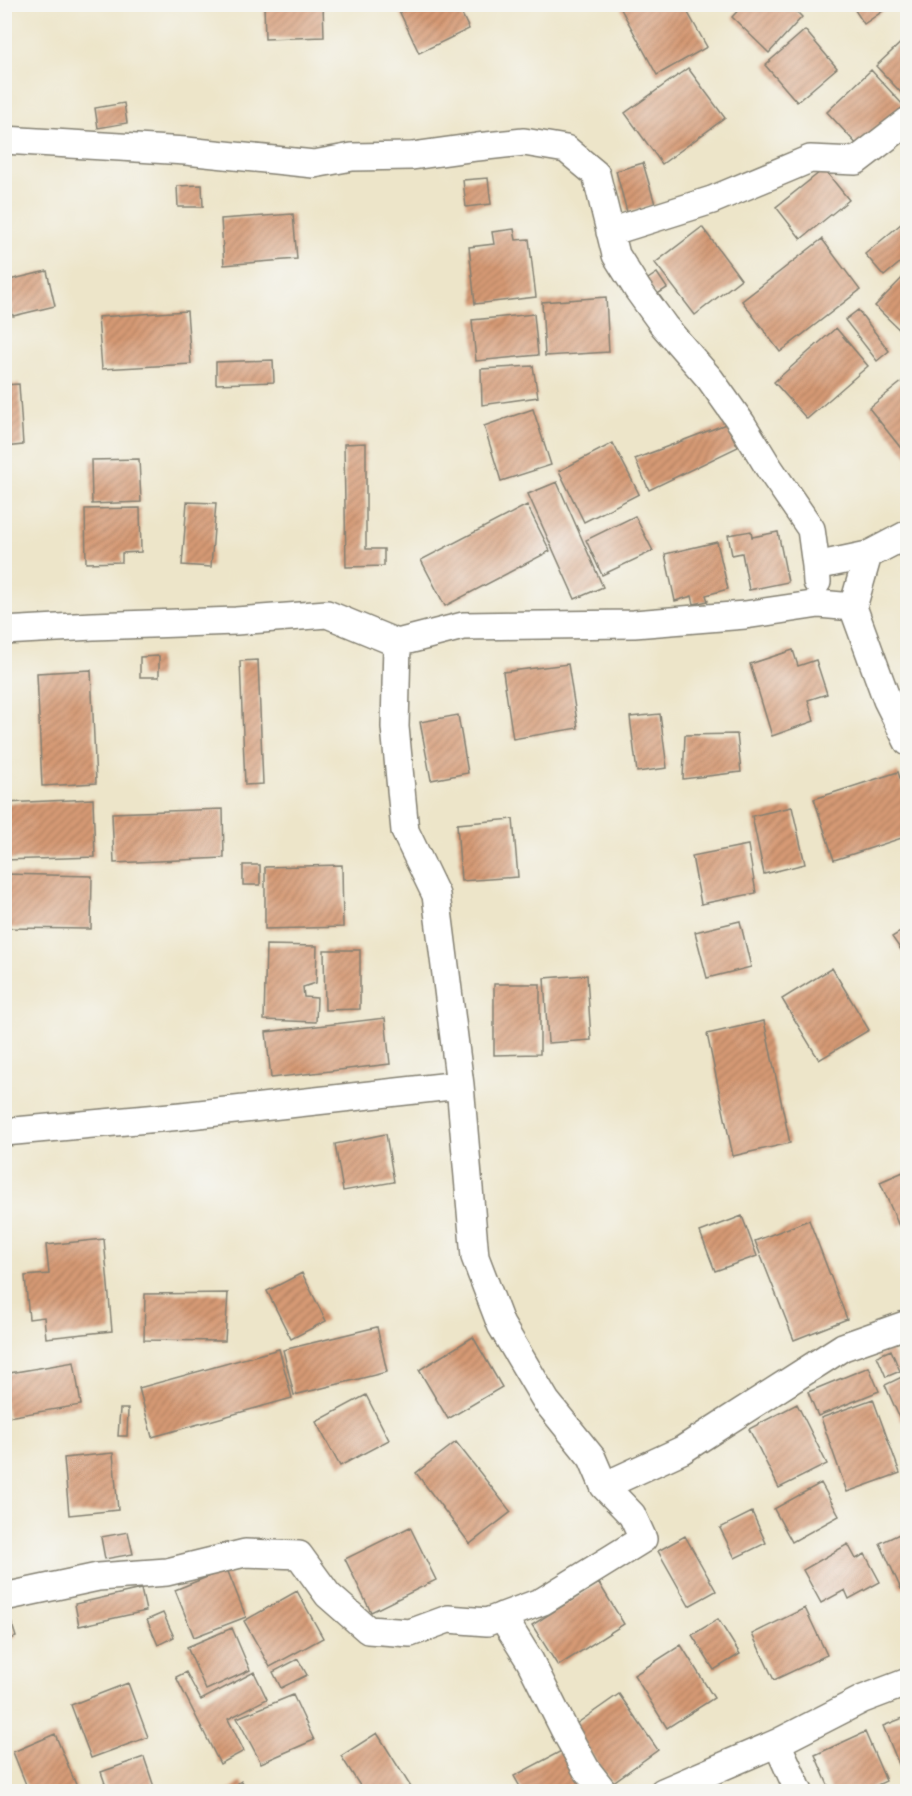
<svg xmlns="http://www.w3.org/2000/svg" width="912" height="1796" viewBox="0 0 912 1796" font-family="Dekko,sans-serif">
  <defs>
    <pattern id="building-hatch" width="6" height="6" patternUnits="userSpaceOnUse" patternTransform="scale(1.5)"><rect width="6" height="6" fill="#d69a75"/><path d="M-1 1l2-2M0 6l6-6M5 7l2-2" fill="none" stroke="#ad7d5f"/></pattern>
  </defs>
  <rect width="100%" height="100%" fill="#f6f6f2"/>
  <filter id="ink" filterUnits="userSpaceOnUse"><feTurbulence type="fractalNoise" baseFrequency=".0167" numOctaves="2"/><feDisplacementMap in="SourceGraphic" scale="12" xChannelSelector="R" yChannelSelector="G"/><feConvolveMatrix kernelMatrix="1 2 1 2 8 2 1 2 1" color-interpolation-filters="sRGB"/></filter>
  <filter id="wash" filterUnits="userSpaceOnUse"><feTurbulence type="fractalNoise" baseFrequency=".008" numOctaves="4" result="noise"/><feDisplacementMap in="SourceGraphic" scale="24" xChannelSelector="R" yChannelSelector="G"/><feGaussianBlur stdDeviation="1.35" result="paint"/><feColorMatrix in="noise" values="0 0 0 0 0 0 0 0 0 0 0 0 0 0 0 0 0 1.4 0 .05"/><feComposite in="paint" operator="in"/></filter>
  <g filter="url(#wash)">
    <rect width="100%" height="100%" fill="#ede5c9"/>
    <g id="blocks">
      <path fill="url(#building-hatch)" d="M264,4H323L324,37L265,39Z
        M396,4H457L469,29L419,53Z
        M629,4H683L707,47L657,75L621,9Z
        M744,4H789L802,17L769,53L732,17Z
        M851,4H893L864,24Z
        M805,30L837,68L797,102L765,65Z
        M906,38L908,39V100L876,66Z
        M688,68L725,118L662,164L625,113Z
        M871,70L904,106L860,148L827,112Z
        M124,103L127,123L98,128L95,108Z
        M643,163L655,204L627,212L616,171Z
        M824,169L849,200L801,239L776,207Z
        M488,178L491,204L466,207L463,180Z
        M202,185L203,207H178L177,186Z
        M293,214L297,259L224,265L221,219Z
        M908,218V256L884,276L865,254Z
        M702,227L741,279L695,315L655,263Z
        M514,229L516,240L529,239L536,297L475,304L469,247L494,244L492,232Z
        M822,239L860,290L780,352L742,301Z
        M47,271L55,306L13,316L5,281Z
        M908,272V338L875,306Z
        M657,273L667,288L656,295L645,281Z
        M606,297L609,352L545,356L542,302Z
        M858,310L889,351L877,361L845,320Z
        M187,311L191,364L102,369L98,317Z
        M534,314L538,355L476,361L472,320Z
        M836,328L868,366L807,419L774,382Z
        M273,360L274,382L216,384V362Z
        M533,366L538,397L482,405L481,369Z
        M908,377V457L869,408Z
        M19,384L23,445L4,447V385Z
        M533,409L551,465L501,481L484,426Z
        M726,424L738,447L649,490L635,459Z
        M366,443V549H384V566L346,567L344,444Z
        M613,443L639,494L584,522L559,471Z
        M139,459L141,502L92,504L91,460Z
        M557,482L603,587L575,599L528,494Z
        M187,502L216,503L211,567L182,565Z
        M527,505L550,551L445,606L421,560Z
        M140,508L141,552L122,553V562L86,563L85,509Z
        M635,516L653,551L602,575L586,540Z
        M751,531L752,537L778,532L788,582L749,590L742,553L732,555L728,535Z
        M717,542L728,589L706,595L708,601L694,604L692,596L675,601L665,554Z
        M793,650L798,666L816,660L827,694L808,700L814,721L772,736L750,664Z
        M159,656V677H140V657Z
        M258,660L263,784L245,785L240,661Z
        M568,664L578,728L513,739L503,672Z
        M91,670L96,783L42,786L37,673Z
        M660,714L667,768L637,772L630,717Z
        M458,715L468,773L431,780L420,722Z
        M737,734L741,772L683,779L685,735Z
        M898,772L908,802V836L834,860L814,799Z
        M93,799L95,857L4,860V803Z
        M792,807L805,864L764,874L752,816Z
        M223,809L224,858L114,863L112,813Z
        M513,819L518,877L461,881L457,824Z
        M748,845L756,893L701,904L692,856Z
        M243,865H260V885H243Z
        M342,865L343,927L265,929V867Z
        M4,874L92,876L91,929L4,928Z
        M740,921L751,967L707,978L695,932Z
        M908,927V957H906L892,937Z
        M266,945L317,946L316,983L303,987L304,997L317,998L316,1022L264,1020Z
        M324,950H360V1009L325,1010Z
        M832,968L869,1030L819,1060L782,999Z
        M587,975L591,1040L548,1043L544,978Z
        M494,984H540V1054L494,1055Z
        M385,1018L390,1064L271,1078L266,1032Z
        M764,1021L790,1143L733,1156L707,1034Z
        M386,1134L394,1182L343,1191L335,1144Z
        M908,1170V1222L899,1226L880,1182Z
        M742,1216L757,1256L715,1271L700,1232Z
        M809,1220L847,1319L794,1340L755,1241Z
        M104,1239L112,1331L46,1338L44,1317L29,1319L25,1276L49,1274L46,1245Z
        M302,1273L326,1321L291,1339L267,1291Z
        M228,1293L225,1341L144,1340L145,1294Z
        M377,1327L387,1372L294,1395L283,1350Z
        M473,1337L502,1387L448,1419L419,1370Z
        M279,1349L292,1398L152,1437L139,1388Z
        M891,1350L900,1371L886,1377L877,1356Z
        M74,1362L81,1405L8,1417L4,1401V1374Z
        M869,1367L879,1391L818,1416L808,1392Z
        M908,1374V1418L901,1421L885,1385Z
        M366,1395L389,1440L340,1466L316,1422Z
        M873,1399L900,1473L847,1492L821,1418Z
        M797,1404L827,1464L779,1488L749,1429Z
        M120,1409H128L127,1436H118Z
        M456,1442L511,1512L470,1544L416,1473Z
        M113,1453L118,1510L69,1515L64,1458Z
        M821,1483L839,1516L792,1542L774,1509Z
        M752,1512L766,1543L735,1558L720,1528Z
        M410,1527L436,1580L371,1612L345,1559Z
        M908,1530V1586L901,1589L880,1543Z
        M128,1532L133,1554L105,1559L101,1537Z
        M685,1536L716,1591L689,1606L658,1551Z
        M848,1544L856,1559L865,1554L880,1582L849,1599L845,1590L821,1603L803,1570Z
        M227,1569L246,1617L194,1637L175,1590Z
        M599,1583L624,1624L558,1666L532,1625Z
        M141,1589L146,1611L79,1626L75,1604Z
        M297,1591L323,1638L270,1667L244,1621Z
        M805,1608L827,1655L774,1680L752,1634Z
        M163,1613L174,1637L158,1645L147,1620Z
        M9,1615L16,1637L4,1641V1616Z
        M718,1619L740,1654L714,1670L692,1635Z
        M232,1628L250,1670L206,1690L187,1647Z
        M681,1645L714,1698L667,1728L634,1675Z
        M298,1659L307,1675L281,1688L273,1672Z
        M186,1672L201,1700L254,1672L267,1699L228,1719L244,1751L220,1764L176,1677Z
        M128,1683L148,1737L91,1758L71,1705Z
        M619,1694L658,1750L612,1783L572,1727Z
        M293,1695L314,1740L261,1763L237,1718Z
        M908,1716V1772L903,1774L883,1726Z
        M865,1732L886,1781L863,1792H831L815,1755Z
        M377,1733L414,1792H364L341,1756Z
        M55,1734L77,1787L67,1792H29L13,1752Z
        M567,1748L590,1792H523L514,1776Z
        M144,1757L154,1787L140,1792H108L101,1772Z
        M241,1781L249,1792H226Z"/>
    </g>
  </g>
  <g filter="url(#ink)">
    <use href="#blocks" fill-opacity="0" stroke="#848072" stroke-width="1.5"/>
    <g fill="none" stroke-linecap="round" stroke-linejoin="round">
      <defs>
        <path id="street" d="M4,140L186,151L314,164L352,157L412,156L477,147L524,142L566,149L596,174L616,255L638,290L664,326L710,379L742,424L769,468L811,529L816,566
          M610,232L712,200L810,159L856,161L908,121
          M817,582L816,566L868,555L908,534
          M853,607L868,555
          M4,631L93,626L236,621L327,614L397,643L463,626L634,624L745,615L819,604L853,607L887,700L908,742
          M4,1132L181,1116L460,1085
          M604,1486L682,1450L843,1347L908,1324
          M4,1597L98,1577L167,1572L245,1553L299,1555L328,1595L368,1630L410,1633L448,1619L487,1622L543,1601L643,1539L632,1515L604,1486L592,1458L546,1401L501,1325L475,1257L460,1085L436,895L405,831L395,727L397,643
          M502,1616L530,1661L565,1731L586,1769L604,1792
          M777,1743L799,1792
          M663,1792L777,1743L863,1699L908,1682"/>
      </defs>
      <use href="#street" stroke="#848072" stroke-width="30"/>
      <use href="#street" stroke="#fff" stroke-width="27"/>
    </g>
  </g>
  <rect width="912" height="1796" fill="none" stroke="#f6f6f2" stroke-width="24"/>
</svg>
